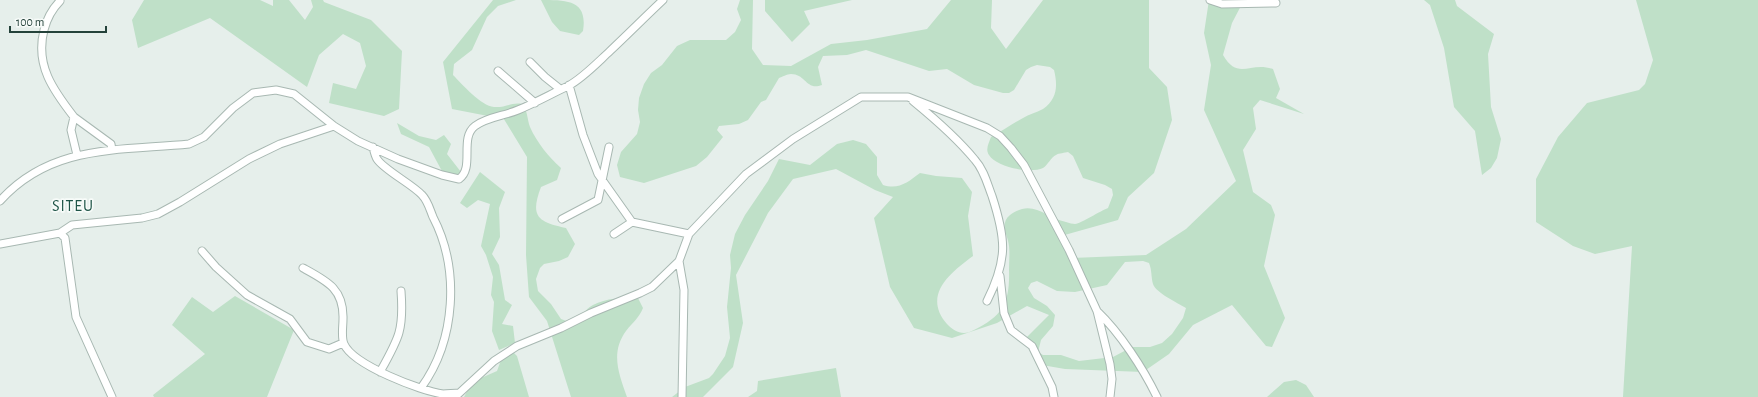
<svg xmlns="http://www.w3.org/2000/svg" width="1758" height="397" viewBox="0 0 1758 397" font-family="'Alegreya Sans',sans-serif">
  <rect width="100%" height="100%" fill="#e6efeb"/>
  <path fill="#bfe0c8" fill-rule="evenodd" d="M144,0H260L273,6V0H289L305,20L313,7L311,0H323L324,2L371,20L402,51L399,109L384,116L329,103L333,83L356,89L366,66L360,43L343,34L319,55L307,87L210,18L138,48L132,20Z
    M493,0H516L498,6L487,17L472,50L454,64L453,75C462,84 481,106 494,107C504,108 512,102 522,104C528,111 527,119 530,127C537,143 549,157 561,168L557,180L541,187C530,216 537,222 566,228L575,244L568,257L559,261L544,264L540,268L536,279L538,291L551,304L561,319L572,323C581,318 585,309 593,305C606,298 623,298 637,296L643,308C639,318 633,322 626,331C610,353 619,374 627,397H571L547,321L529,297L526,255L527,157L502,116H488L452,109L443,62Z
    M541,0C567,0 588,0 583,31L579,35L560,31L552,22Z
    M740,0H753L752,49L763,65L791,66L831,44L867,40L927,29L951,0H992L991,28L1006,49L1043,0H1149V68L1167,87L1172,120L1154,173L1128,197L1118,220L1061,236L1072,258L1146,255L1186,229L1236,181L1204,110L1211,65L1204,33L1209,0H1244L1232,23L1223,55C1238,81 1250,61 1273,69L1280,89L1276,98L1304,114L1260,100L1253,108L1256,129L1243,150L1253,192L1271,205L1275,215L1264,266L1285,318L1272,347L1266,346L1232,305L1193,325L1169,354L1143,372L1065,369L1036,364L1025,339L1049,315L1027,306L997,323L952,338L914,328L890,287L874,218L893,197L875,190L836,169L793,179L768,213L736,275L743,323L733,367L703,397H672L685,387L709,378L713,374L725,356L730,338L727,307L731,268L730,255L735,234L745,215L768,181L779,159L810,165L837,144L853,140L866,144L877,157V175L883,185C899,190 908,182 920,173L936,176L962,178L972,192L968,216L973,256C950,273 922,295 947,324C955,332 963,336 974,330C1003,316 1010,302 1009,270C1009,262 1010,254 1009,246C1008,235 999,224 1010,215C1033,198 1045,218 1066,222C1069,223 1073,224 1075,224C1082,223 1100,211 1108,208L1113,195L1112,189L1105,185L1083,178L1073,156L1068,152C1065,153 1059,153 1056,155C1051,157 1048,165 1043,168C1030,174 996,167 989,155C985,149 989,143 991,137C1002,131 1012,124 1023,118C1029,114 1036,113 1043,109C1057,99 1058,86 1054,70L1050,67L1037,65L1031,67L1026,70L1014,90L1009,93H1003L974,85L947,69L929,71L866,50L847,55L823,56L818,67L822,85C806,91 806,74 791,74C787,74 782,77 779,78L766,100L761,102L748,120L739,124L719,126L717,130L723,137L707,157L696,166L644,183L620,177L617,165L621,152L637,134L640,122L638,110L639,98L644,84L651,73L662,65L677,46L690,40H726L735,32L741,20L737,9ZM1143,261L1149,263C1152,270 1151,277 1153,284C1156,293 1178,303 1186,308L1183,318L1172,334L1162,343L1150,347H1132L1113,357L1079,361L1061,355H1043L1038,352L1041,340L1053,326L1055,315L1047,306L1034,298L1028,288L1031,283L1037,281L1057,291L1075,292L1107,285L1125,262Z
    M765,0H852L804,11L810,24L792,42L765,11Z
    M1424,0H1455L1457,6L1494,34L1488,54L1491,107L1501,139L1497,158L1491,168L1482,175L1475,131L1454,107L1444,48L1430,5Z
    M1636,0H1758V397H1623L1632,246L1595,254L1573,246L1536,222V179L1558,137L1587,103L1639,90L1645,84L1653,60Z
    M397,123L419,136L436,140L444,135L451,144L447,154L461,172L457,178L443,173L429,147L401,134Z
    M480,172L505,192L499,208L500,237L492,254L499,265L505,300L512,305L502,324L513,326L515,343L499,350L492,331L494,302L491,295L493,277L486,255L481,246L490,204L478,200L467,208L460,203Z
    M235,296L294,330L267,397H154L153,395L205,354L172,325L192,297L213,312Z
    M512,351L517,356L529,397H464L472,382L497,371L501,360Z
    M836,368L841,397H748L757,391L758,381Z
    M1296,380L1306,385L1314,397H1267L1284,382Z"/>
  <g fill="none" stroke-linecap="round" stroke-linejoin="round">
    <defs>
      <path id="minor" d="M1210,0L1222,4L1276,3
        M60,1C51,10 47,18 44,30C35,65 53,90 74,117L71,130L77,155
        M530,62L545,77L560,89
        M498,71L535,103
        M569,85L583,135L598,174L632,222L689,234
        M913,101C935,119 957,138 975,160C984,170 987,183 992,196C1006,239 1008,259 987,301
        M74,117L111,144L112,150
        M373,147C374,151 375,156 377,159C384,170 412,184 422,195C428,201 430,210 433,217C460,269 456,340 421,388
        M0,201C51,144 119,151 189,144L204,137L233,108L253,93L276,90L294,94L334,126L358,141L398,159L442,175L459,179C475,168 459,138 475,126C487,117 504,116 518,110C535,103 551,94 568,86C583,78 597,63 610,51C628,34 645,17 663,0
        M562,219L598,200L609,147
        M60,233L72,225L142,218L158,214L180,202L249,159L280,144L334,126
        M614,234L632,222
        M0,244L60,233L65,238L76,317L112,397
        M202,251L216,267L247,295L290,319L307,342L329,349L343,343
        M679,261L684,290L682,397
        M303,268C327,281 344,289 343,319C343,327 341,337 344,344C353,365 421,391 443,394C448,394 454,393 459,393
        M1000,276L1004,313L1011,330L1032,346L1052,387L1054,397
        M1097,311C1120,333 1143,368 1157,397
        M380,372C399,338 404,330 401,291
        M455,397L494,361L517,346L561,328L591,313L640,293L652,287L679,261L689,234L746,174L793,139L861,97H908L987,128L1000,136L1011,148L1024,165L1069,250L1097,311L1110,364L1112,379L1110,397"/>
    </defs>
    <use href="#minor" stroke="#a8b8b2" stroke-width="9"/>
    <use href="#minor" stroke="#fff" stroke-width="7"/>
  </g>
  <g text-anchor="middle" stroke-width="3.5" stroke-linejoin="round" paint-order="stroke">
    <g font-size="16" letter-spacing="1" fill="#1f5548" stroke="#f7fbf9">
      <text x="73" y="211">SITEU</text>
    </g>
  </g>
  <path d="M10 26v6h96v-6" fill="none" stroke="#24423a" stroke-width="2"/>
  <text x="16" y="26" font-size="12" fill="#24423a" stroke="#f7fbf9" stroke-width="3" paint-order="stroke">100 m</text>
</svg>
